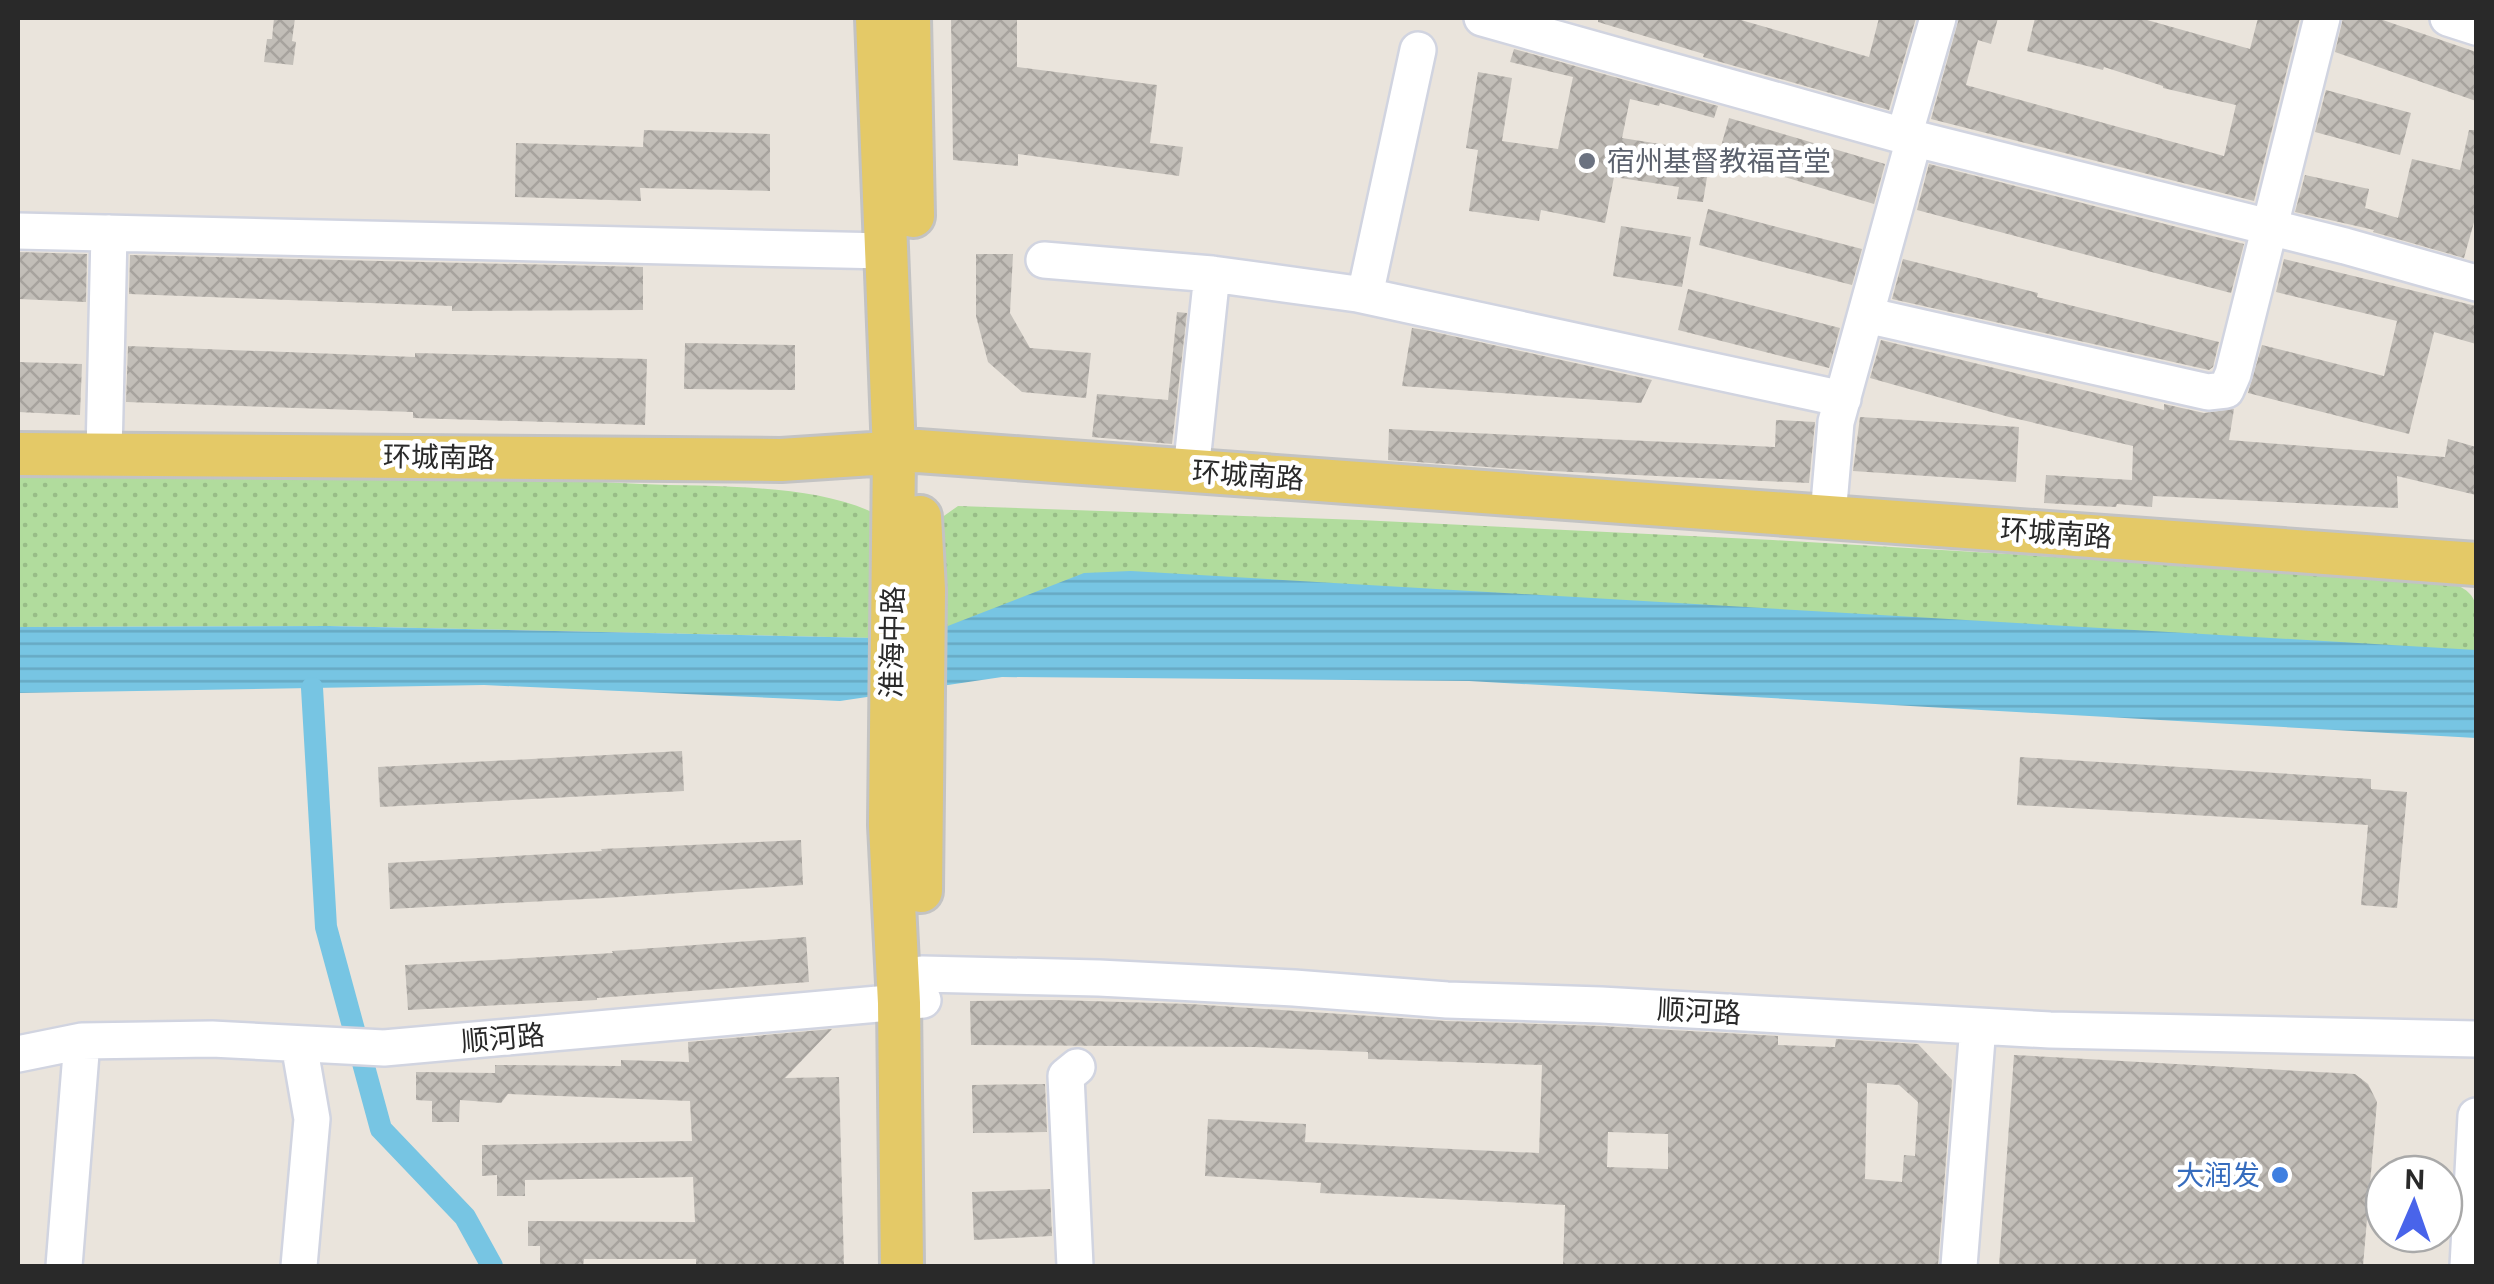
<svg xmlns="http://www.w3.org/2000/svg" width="2494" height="1284" viewBox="0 0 2494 1284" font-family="'DM Sans','Noto Sans SC',sans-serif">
  <defs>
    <pattern id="grass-dots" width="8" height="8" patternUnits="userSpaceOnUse" patternTransform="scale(2.5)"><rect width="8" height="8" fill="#b1dc9d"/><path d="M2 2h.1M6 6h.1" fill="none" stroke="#98bd87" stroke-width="1.8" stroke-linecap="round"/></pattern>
    <pattern id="water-rules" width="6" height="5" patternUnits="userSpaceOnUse" patternTransform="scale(2.5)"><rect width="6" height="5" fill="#77c5e3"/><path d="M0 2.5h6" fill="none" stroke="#67a9c3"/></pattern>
    <pattern id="building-cross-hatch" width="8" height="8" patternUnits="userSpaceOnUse" patternTransform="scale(2.5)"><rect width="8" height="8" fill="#c2beb8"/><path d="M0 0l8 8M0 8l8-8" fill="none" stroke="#a7a39e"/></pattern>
  </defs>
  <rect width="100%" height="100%" fill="#eae4dc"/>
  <path fill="url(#grass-dots)" d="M18,468C225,470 434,474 641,484C710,487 812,483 874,513V638L329,626L18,627Z
    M958,506L1360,520L1773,540L2443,580C2459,586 2472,589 2476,606L2475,665L942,635L941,518Z"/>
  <path fill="url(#water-rules)" d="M1131,571L2476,650V738L1469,681L1002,677L840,701L484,685L18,693V627L329,626L874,638L922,636L1084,573Z"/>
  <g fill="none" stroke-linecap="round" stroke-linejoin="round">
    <path stroke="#77c5e3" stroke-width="22" d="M312,688L326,927L381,1129L465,1217L492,1266"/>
  </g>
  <path fill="url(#building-cross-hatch)" fill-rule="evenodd" d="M274,18H295L292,41L296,42L293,65L264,62L267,39H272Z
    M951,18H1017V67L1157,85L1150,143L1183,147L1179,176L1018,154V166L953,160Z
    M1598,18H1734L1869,57L1879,18H1916L1889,110L1703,57L1704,54L1598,22Z
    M1959,18H1998L1991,44L1978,40L1966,85L2224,156L2236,105L2163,88V86L2104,67L2103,70L2027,51L2035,18H2140L2250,49L2258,18H2300L2254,201L1931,119Z
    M2343,18H2377L2476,52V101L2335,52Z
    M1514,49L1718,106L1714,118L1660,103L1659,106L1630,99L1622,138L1711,152L1703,202L1677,199L1679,187L1614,177L1605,223L1541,210L1539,221L1469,211L1478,150L1466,148L1478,72L1512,78L1502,141L1558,149L1573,77L1510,62Z
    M2326,90L2411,113L2400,155L2315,132Z
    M1729,118L1885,164L1874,204L1718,157Z
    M644,130L770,134V191L640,188L641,201L515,197L516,143L643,147Z
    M2469,130H2476V215L2464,258L2373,232L2374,230L2295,212L2305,175L2369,189L2365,208L2398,218L2412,159L2460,170Z
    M1929,164L2244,244L2231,293L1917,210Z
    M1708,209L1862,249L1852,285L1699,245Z
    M1621,226L1691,237L1682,287L1613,276Z
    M18,252L87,254L86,302L18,299Z
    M976,254H1013L1010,313L1030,348L1091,353L1086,398L1022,392L988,362L976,316Z
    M130,255L643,267V310L452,311V306L129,294Z
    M1903,259L2038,293L2037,297L2219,342L2213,367L2209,370L1892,299Z
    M2284,259L2476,306V344L2434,332L2409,434L2248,393L2262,345L2384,376L2397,321L2276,292Z
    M1688,289L1840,328L1829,368L1678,330Z
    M1177,312L1187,313L1172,444L1092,437L1097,394L1168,400Z
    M1412,328L1425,330L1652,380L1641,403L1402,386Z
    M1881,340L2164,410V404L2204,413L2234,409L2229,440L2445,457L2448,439L2476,447V495L2397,476L2398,508L2153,496L2152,507L2117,504L2116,507L2044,503L2046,475L2132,480L2133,446L2009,417L1870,378Z
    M685,343L795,345V390L684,389Z
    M128,346L415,357V353L647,359L645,425L413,418V412L126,402Z
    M18,362L82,364L80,415L18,412Z
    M1860,417L2019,427L2016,482L1853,471Z
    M1776,420L1815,422L1809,483L1530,470L1388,460L1389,429L1775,447Z
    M682,751L684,791L380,807L378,767Z
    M2020,757L2371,779V789L2407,792L2397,908L2361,905L2368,825L2017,805Z
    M801,840L803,885L605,898L390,909L388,863L602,851L601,849Z
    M806,937L809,982L597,998V1000L408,1010L405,965L613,953L612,951Z
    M1055,1000L1190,1004L1446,1021L1600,1026L1778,1036V1045L1835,1047L1836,1039L1918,1044L1952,1080L1938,1266H1563L1565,1205L1320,1193L1321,1183L1205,1176L1208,1119L1306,1124L1305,1142L1539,1153L1542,1065L1368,1059V1052L1255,1047L971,1045L970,1001ZM1867,1083L1899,1085L1918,1102L1915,1156L1904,1155L1902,1182L1865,1179ZM1608,1132L1668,1134V1169L1607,1167Z
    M832,1029L785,1078L839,1077L844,1266H696V1259H584L583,1266H540V1246H528V1221L695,1222L693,1177L525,1180V1196H497V1175L482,1176V1145L692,1141L690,1101L508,1094L501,1103L460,1100L459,1122H432V1101L416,1100V1072L495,1073V1065L621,1066V1060L689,1062L688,1042Z
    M2014,1055L2355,1074L2368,1084L2377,1102L2363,1266H1999Z
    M1045,1084L1047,1132L973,1133L972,1085Z
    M1050,1189L1052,1236L974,1240L972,1192Z"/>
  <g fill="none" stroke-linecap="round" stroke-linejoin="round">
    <defs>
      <path id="minor" d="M1482,18L1904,136L2345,246L2476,283
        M2448,18L2476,27
        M1904,136L1938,18
        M18,231L886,251
        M1044,260L1212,274
        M1365,295L1418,50
        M1866,315L2208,392L2226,390L2233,374L2322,18
        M104,454L109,233
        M1191,471L1212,274L1357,294L1843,399
        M1828,516L1836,422L1914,139
        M922,974L1099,978L1294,988L1447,1000L1601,1005L2050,1030L2476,1039
        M18,1054L82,1041L212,1039L384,1048L923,1000
        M64,1266L82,1041
        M299,1266L312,1119L299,1044
        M1075,1266L1066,1076L1077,1067
        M1959,1266L1978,1026
        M2468,1266L2476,1116"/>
      <path id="major" d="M877,18L894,452L890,825L899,1003L902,1266
        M909,18L913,216
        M18,454L781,460L918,451L2476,564
        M920,517L924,590L921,891"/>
    </defs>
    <use href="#minor" stroke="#d1d4e0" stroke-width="40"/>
    <use href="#major" stroke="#c3c3c3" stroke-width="48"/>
    <use href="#minor" stroke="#fff" stroke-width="35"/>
    <use href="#major" stroke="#e4c967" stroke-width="42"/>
  </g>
  <circle fill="#6b7280" stroke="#fff" stroke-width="4" cx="1587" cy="161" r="10"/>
  <circle fill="#3f7fe0" stroke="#fff" stroke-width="4" cx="2280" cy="1175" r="10"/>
  <g text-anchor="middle" stroke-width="9" stroke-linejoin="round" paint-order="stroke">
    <g font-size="28" fill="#5b616d" stroke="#fff" text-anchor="start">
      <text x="1607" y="171">宿州基督教福音堂</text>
    </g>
    <g font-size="28" fill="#292929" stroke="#fff">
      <text transform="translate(439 457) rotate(1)" y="10">环城南路</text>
      <text transform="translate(1248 475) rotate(4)" y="10">环城南路</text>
      <text transform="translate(2056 533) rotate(4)" y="10">环城南路</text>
      <text transform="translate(892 642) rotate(-89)" y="10">淮海中路</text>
      <text transform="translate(1699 1011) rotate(3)" y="10">顺河路</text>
      <text transform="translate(503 1038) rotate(-5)" y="10">顺河路</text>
    </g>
    <g font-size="28" fill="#366cbe" stroke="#fff" text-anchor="end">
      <text x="2260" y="1185">大润发</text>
    </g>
  </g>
  <rect width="2494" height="1284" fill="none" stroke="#292929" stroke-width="40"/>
  <g transform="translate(2414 1204) rotate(2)"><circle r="48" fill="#ffffff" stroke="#a9a9a9" stroke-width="2.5"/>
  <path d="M0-8L18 38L0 25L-18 38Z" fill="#4964ea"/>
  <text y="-15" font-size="28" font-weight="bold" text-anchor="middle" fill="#292929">N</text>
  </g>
</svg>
